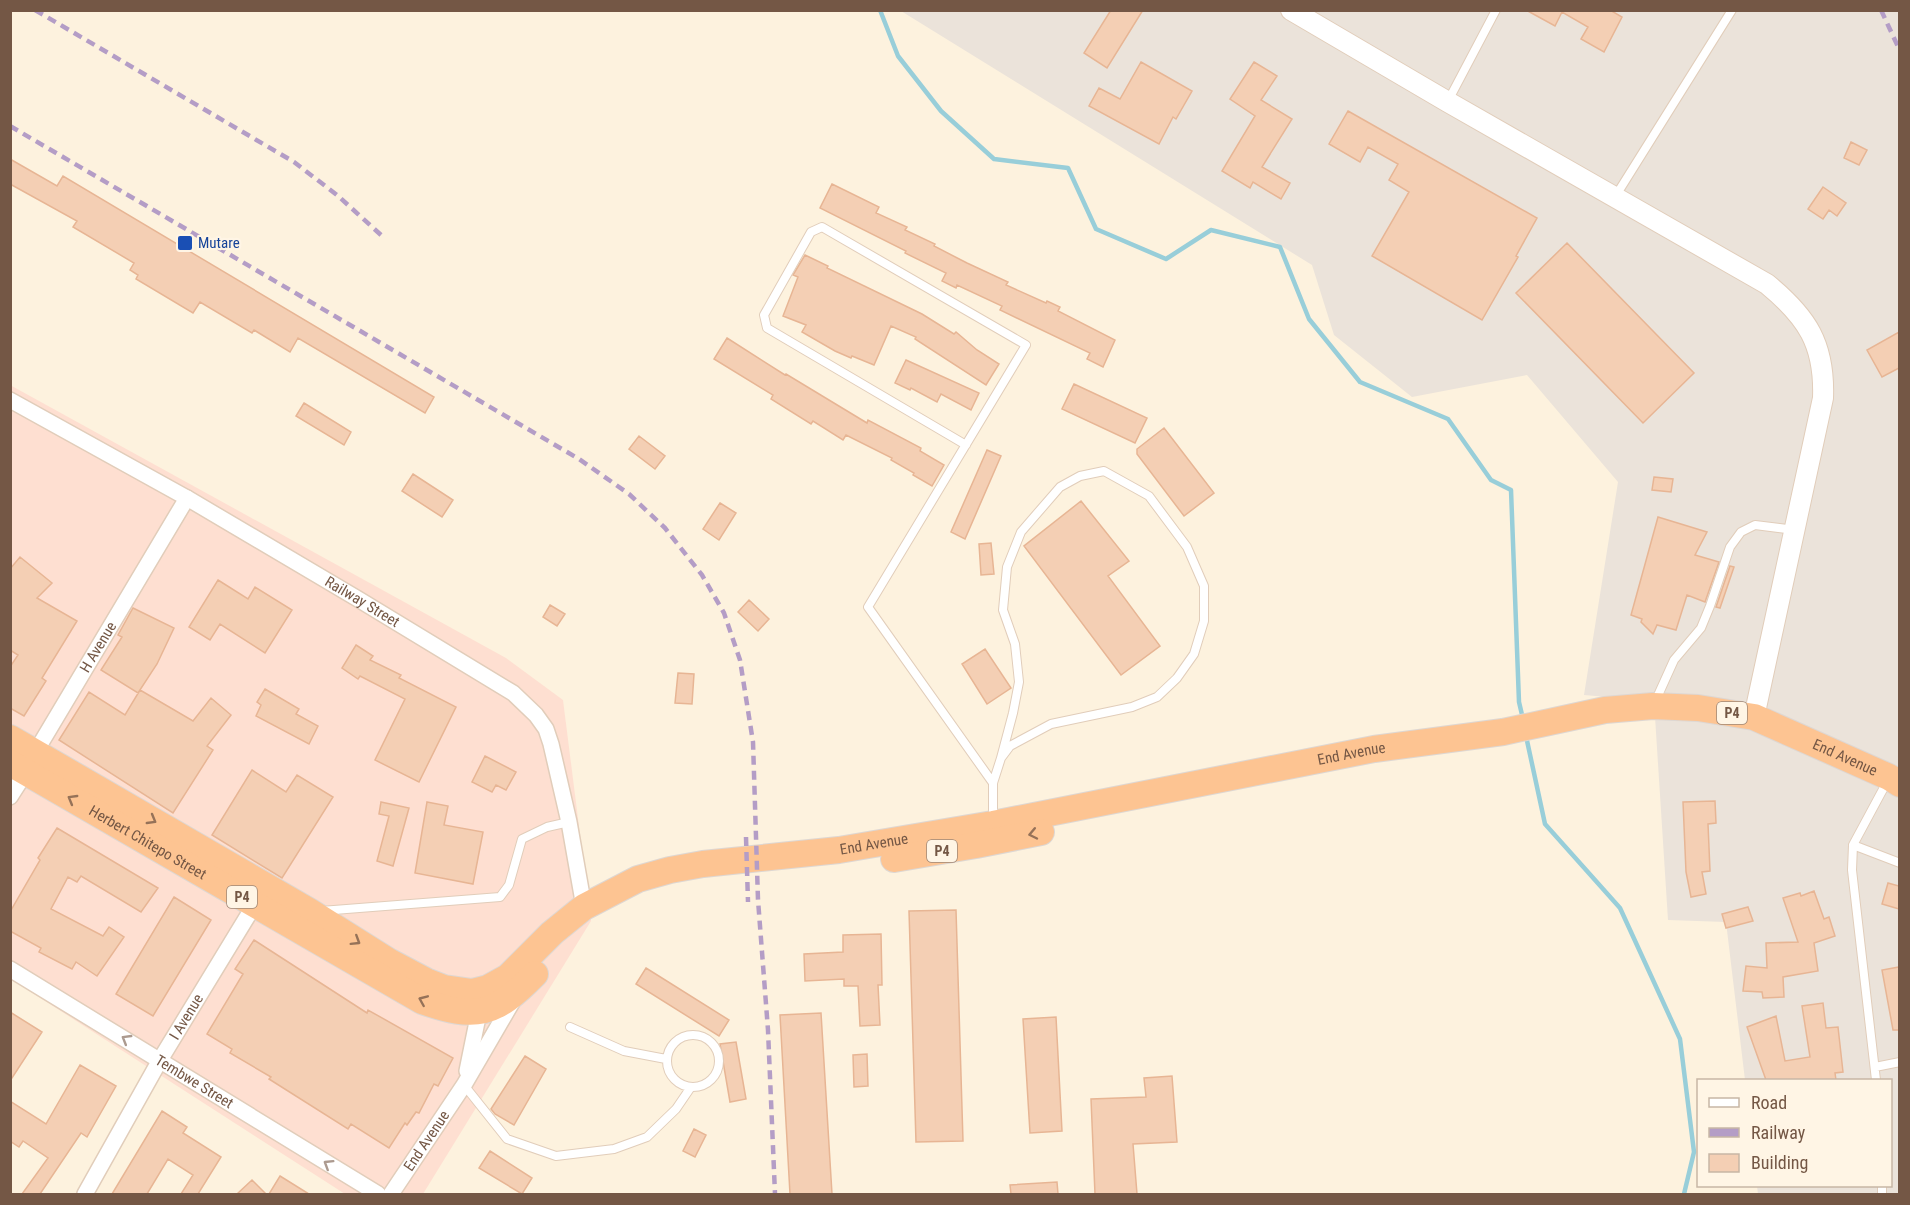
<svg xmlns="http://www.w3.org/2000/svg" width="1910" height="1205" viewBox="0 0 1910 1205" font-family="'Roboto Condensed',sans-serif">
  <rect width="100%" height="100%" fill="#fdf2de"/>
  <path fill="#fedfd1" d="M10,385L506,658L563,700L591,921L423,1194H345L11,979Z"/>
  <path fill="#ebe3da" d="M901,11H1899V1194H1758L1757,1186H1890V1080H1745L1726,922L1668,920L1654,701L1584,695L1618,482L1527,375L1412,397L1334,335L1312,265Z"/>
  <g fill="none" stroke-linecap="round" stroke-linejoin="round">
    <path stroke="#98ced9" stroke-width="4.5" d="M880,10L898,56L941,111L994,159L1068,168L1096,229L1166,259L1211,230L1280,247L1309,319L1360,382L1448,419L1491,480L1511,490L1519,702L1523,719
      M1526,736L1545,824L1620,908L1680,1039L1694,1152L1684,1194"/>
  </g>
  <path fill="#f4cfb4" stroke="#e7b594" stroke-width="1.5" d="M1111,10H1143L1107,68L1084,53Z
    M1526,10H1610L1622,17L1604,52L1581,39L1588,27L1562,12L1555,26Z
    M1141,62L1192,91L1176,119L1173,117L1159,144L1089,106L1099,88L1120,99Z
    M1254,62L1277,76L1261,100L1292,119L1262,167L1290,183L1281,199L1253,182L1250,188L1222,171L1255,116L1230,99Z
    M1348,111L1537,218L1516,256L1518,257L1482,320L1372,256L1409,192L1389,180L1398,164L1368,147L1360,162L1329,144Z
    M1851,142L1867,150L1859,165L1844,158Z
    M10,159L57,186L63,176L434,397L425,413L298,338L290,352L254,330L252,333L200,302L193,313L136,279L138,275L130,270L134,263L73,227L77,221L10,184Z
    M832,184L879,207L876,213L907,227L905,230L935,244L934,246L967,263L1008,282L1006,285L1046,303L1047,301L1060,307L1058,311L1115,340L1103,367L1087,359L1090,353L1000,310L1002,306L957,285L956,288L942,281L946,273L905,253L906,251L820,208Z
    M1823,187L1846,203L1837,216L1829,210L1823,219L1808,209Z
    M1567,243L1694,373L1643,423L1516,293Z
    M805,255L828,266L827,268L922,314L954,334L956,332L977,350L999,364L986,385L915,339L916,337L891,326L874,365L852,356L851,358L835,351L802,332L806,325L783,316L798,277L793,275Z
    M1899,332V368L1882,377L1867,350Z
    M727,338L785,375L786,374L867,423L868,420L921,448L920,451L944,465L932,486L913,475L914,473L891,460L892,458L846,435L843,440L813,421L811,424L771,399L773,395L714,359Z
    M906,360L979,393L971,410L941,394L937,402L911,388L910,390L895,383Z
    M1074,384L1147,418L1135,443L1062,409Z
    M304,403L351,432L344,445L296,416Z
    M1164,428L1214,493L1184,516L1137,454V449Z
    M639,436L665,456L655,469L629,449Z
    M987,450L1001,456L965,539L951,532Z
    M413,474L453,500L442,517L402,491Z
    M1654,477L1673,479L1671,492L1652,490Z
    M1081,501L1129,561L1108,576L1160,646L1121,675L1024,546Z
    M720,503L736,513L719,540L703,529Z
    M1658,517L1707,532L1695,555L1719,562L1705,602L1687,595L1676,630L1657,625L1653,634L1641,622L1642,619L1631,615Z
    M991,543L994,574L981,575L979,544Z
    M20,557L52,583L37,598L77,621L42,678L46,681L24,716L10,708V667L18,655L10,650V569Z
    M1730,566L1734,567L1720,608L1716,607Z
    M218,580L248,599L255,587L292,610L265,653L220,624L210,640L189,627Z
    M749,600L769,619L758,631L738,612Z
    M550,605L565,614L557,626L543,617Z
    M133,608L174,628L157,664L138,693L101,670L122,637L118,635Z
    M356,645L373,656L370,660L401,675L399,678L456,707L419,782L375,760L405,699L360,676L358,679L342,668Z
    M985,649L1011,688L987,704L962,664Z
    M678,673L694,674L692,704L675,703Z
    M265,689L299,709L296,714L318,726L309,744L256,716L261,705L257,702Z
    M140,690L193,721L211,698L231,715L207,746L213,750L173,813L59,740L89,692L125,715Z
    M485,756L516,772L506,790L496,785L492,792L472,782Z
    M252,770L286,792L297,775L333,797L282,878L212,835Z
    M1715,801L1716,823L1708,824L1710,871L1702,872L1706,894L1691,897L1686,872L1683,802Z
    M381,802L409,808L393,866L377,861L389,816L379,814Z
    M427,802L448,806L444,825L483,832L473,884L415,873Z
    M57,828L158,888L141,912L81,876L77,882L68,877L51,909L103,936L109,927L124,937L97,976L76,962L72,969L39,952L41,948L10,931V912L40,860L38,858Z
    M1888,883L1899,886V909L1882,904Z
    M1814,891L1824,919L1829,917L1835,936L1814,943L1818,971L1783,977L1784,997L1763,998L1762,992L1743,991L1746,966L1767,968L1766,943L1798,942L1783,898L1800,893L1801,896Z
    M174,897L211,920L153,1016L116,994Z
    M1748,907L1753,921L1726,928L1722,914Z
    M956,910L963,1141L916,1142L909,911Z
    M881,934L882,985H878L880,1025L860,1026L858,986H844V979L805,981L804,954L843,952V935Z
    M254,940L367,1013L368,1010L453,1058L438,1086L434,1084L419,1113L416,1112L407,1125L405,1123L389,1148L351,1124L348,1129L269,1079L271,1077L230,1053L232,1049L207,1034L243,974L235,969Z
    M1899,967V1030H1893L1882,970Z
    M646,968L729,1020L719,1036L636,984Z
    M1823,1003L1826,1028L1838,1027L1843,1072L1835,1073L1836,1080H1766L1747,1027L1776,1016L1785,1061L1810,1057L1802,1006Z
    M10,1012L42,1032L10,1081Z
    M821,1013L832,1194H790L780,1015Z
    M1056,1017L1062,1131L1030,1133L1023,1019Z
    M736,1042L746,1099L730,1102L720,1044Z
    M867,1054L868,1086L854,1087L853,1055Z
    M525,1056L546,1069L514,1125L495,1114L491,1109Z
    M80,1065L116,1086L87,1137L81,1133L40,1194H22L48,1158L23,1141L19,1147L10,1141V1101L46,1124Z
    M1172,1076L1177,1142L1133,1144L1137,1194H1095L1091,1099L1146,1097L1144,1078Z
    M162,1111L187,1127L183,1133L221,1157L198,1194H181L193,1175L168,1159L147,1194H112Z
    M694,1129L706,1135L695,1157L683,1151Z
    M490,1151L532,1178L522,1194L479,1168Z
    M280,1176L309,1194H269Z
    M252,1180L266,1194H237Z
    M1057,1182L1058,1194H1011L1010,1185Z"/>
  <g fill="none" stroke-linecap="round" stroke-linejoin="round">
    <defs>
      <path id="service" d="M1448,101L1496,10
        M1615,197L1732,10
        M966,445L767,328L764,315L811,232L822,227L1026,345L868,607L993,783
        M1655,702L1674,660L1701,628L1710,606L1730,547L1741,532L1755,525L1795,530
        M993,820V783L1001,758L1010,746L1051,724L1132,707L1157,697L1177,678L1194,654L1204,621V586L1187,547L1149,496L1104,471L1080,476L1060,487L1021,532L1007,567L1003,610L1015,644L1019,682L1013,713L1001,758
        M1853,845L1900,863
        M321,911L500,897L509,885L522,839L547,827L569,822
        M570,1027L624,1051L666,1059
        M667 1061a26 26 0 1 1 52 0a26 26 0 1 1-52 0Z
        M1875,1067L1900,1062
        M1876,1080L1852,870L1853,845L1888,780
        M464,1085L507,1139L556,1156L614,1149L647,1137L676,1109L691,1087
        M1882,1186V1194"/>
      <g id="minor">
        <path id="s1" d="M10,400L187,498L358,599L513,693L536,715L546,729L551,744L569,822L584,907"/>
        <path id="s2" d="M10,797L26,772L35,753L187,498"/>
        <path id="s3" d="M10,969L378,1194"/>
        <path d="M467,1071L479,1012L477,1006"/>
        <path id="s4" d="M85,1194L160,1060L255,904"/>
        <path id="s5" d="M391,1194L464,1085L514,999"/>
      </g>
      <path id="tertiary" d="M1291,10L1448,102L1767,284C1807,317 1825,344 1823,398L1754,717"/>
      <g id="trunk">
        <path id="s6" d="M10,738L309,911L390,962L426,981L444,988L472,992L488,988L508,977L552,933L584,907L638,879L670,870L703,864L839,850L892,841L993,824L1374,749L1503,732L1605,710L1653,706L1698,708L1754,717L1889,777L1900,784"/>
        <path id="s7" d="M10,763L422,1001C476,1020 494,1016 535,974"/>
        <path d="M894,859L976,845L1041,832"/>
      </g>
    </defs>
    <use href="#service" stroke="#e1cdba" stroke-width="10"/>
    <use href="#minor" stroke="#e1cdba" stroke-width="18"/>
    <use href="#tertiary" stroke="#e1cdba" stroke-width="22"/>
    <use href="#trunk" stroke="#ded7d2" stroke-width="28"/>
    <use href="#service" stroke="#fff" stroke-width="8"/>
    <use href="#minor" stroke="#fff" stroke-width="15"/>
    <use href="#tertiary" stroke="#fff" stroke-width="20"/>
    <use href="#trunk" stroke="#fdc492" stroke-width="26"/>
    <path stroke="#b49dc6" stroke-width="4.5" stroke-dasharray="9 6" stroke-linecap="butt" d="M35,10L294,162L337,195L381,235
      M1881,10L1900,51
      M10,126L579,459L629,494L665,528L702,575L724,613L740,660L753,742L758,900L768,1030L775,1194
      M746,837L748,902"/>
  </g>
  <defs><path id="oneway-chevron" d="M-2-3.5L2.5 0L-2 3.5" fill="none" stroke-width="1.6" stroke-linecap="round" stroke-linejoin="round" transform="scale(1.5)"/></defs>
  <g stroke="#967258">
    <use href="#oneway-chevron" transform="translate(72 799) rotate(-150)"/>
    <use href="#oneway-chevron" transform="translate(152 820) rotate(30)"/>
    <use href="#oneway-chevron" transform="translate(1033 834) rotate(168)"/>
    <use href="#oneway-chevron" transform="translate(356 941) rotate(32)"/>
    <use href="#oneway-chevron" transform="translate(423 1000) rotate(-157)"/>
  </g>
  <g stroke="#ac9a8f">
    <use href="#oneway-chevron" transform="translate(126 1039) rotate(-149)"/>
    <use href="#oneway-chevron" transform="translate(328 1164) rotate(-148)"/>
  </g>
  <rect fill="#1a4fb4" stroke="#fff5e5" stroke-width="2" x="177" y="235" width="16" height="16" rx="3"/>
  <g text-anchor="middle" stroke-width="4.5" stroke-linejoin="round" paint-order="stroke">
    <g fill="#fff5e5" stroke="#9e8675" stroke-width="1.5">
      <rect x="1717" y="702" width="30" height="22" rx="4.5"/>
      <rect x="927" y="840" width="30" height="22" rx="4.5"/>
      <rect x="227" y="886" width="30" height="22" rx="4.5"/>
    </g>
    <g font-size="14" font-weight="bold" fill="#745745">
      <text x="1732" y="718">P4</text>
      <text x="942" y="856">P4</text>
      <text x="242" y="902">P4</text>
    </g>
    <g font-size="15" fill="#164399" stroke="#fff5e5" text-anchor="start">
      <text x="198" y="248">Mutare</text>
    </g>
    <g font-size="15" fill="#745745" stroke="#fff5e5">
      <text dy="5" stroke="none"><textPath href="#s1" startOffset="406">Railway Street</textPath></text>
      <text dy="5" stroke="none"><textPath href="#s2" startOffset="174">H Avenue</textPath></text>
      <text dy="5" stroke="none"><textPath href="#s6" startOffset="1458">End Avenue</textPath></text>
      <text dy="5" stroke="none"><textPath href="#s6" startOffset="1965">End Avenue</textPath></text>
      <text dy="5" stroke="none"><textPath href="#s7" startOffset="159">Herbert Chitepo Street</textPath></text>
      <text dy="5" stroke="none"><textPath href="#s6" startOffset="972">End Avenue</textPath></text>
      <text dy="5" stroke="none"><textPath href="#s4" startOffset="204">I Avenue</textPath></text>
      <text dy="5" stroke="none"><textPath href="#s3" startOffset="216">Tembwe Street</textPath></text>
      <text dy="5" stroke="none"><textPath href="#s5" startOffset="64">End Avenue</textPath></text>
    </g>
  </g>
  <rect width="1910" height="1205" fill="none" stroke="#745745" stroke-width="24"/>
  <rect x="1697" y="1079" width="195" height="108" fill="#fff5e5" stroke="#c7b6a5" stroke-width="1.5"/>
  <rect x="1709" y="1098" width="30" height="9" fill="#ffffff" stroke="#c7b6a5" stroke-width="1.5"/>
  <text x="1751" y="1109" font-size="18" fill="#745745">Road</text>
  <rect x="1709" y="1128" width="30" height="9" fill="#b49dc6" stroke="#c7b6a5" stroke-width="1.5"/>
  <text x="1751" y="1139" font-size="18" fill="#745745">Railway</text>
  <rect x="1709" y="1154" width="30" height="18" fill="#f4cfb4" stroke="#c7b6a5" stroke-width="1.5"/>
  <text x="1751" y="1169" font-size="18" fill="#745745">Building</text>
</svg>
